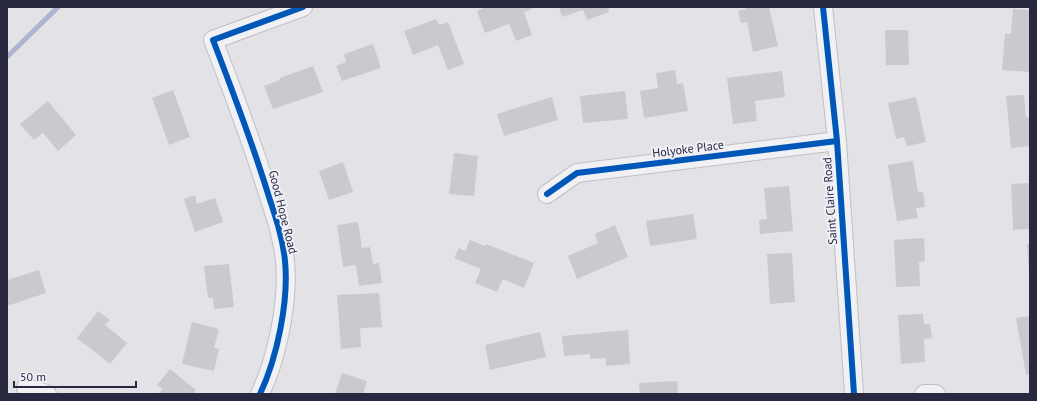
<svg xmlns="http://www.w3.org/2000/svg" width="1037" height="401" viewBox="0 0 1037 401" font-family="'PT Sans',sans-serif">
  <rect width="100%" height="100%" fill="#e2e2e7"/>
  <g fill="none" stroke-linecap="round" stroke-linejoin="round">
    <path stroke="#b0b4d3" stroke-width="5" d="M7,57L58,7"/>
  </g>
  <path fill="#c9c9cf" d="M486,7H531L532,9L524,12L532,35L516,41L509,24L485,33L477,11Z
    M559,7H608L609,12L587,20L583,10L562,17Z
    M746,7H769L778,46L753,52L747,22L741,23L738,11L746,9Z
    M1013,9L1030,10V72L1002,70L1005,34H1011Z
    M436,19L439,25L448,22L464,64L448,70L438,45L413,55L404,31Z
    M885,30H908L909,65H886Z
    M373,44L381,68L342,81L336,66L346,62L344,54Z
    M313,66L323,92L273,109L264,86L280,80V78Z
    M675,70L677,84L683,83L688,111L644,118L640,91L658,88L656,73Z
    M782,71L785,97L755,101L757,121L733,124L727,78Z
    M173,90L190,137L169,145L152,98Z
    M625,91L628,119L583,123L580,96Z
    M1024,95L1026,117H1030V146L1011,148L1006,96Z
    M552,97L558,120L504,136L497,114Z
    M916,97L926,142L907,146L904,137L896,139L888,103Z
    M48,101L76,135L58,151L43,133L34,140L20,124Z
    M454,153L478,156L474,196L449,194Z
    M913,161L918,192H923L925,207L916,208L918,218L897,221L888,165Z
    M343,162L353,192L329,200L319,171Z
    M1030,183V229L1013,230L1011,184Z
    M789,186L793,231L760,234L759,220L767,219L764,188Z
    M195,195L197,204L215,198L223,222L195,232L184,199Z
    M693,214L697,239L650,246L646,221Z
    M358,222L362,248L370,247L373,264L379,263L382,283L359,286L356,265L343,267L337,225Z
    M615,225L628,257L577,279L568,256L598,243L595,234Z
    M924,238L925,261L919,262L920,286L896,287L894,240Z
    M470,240L485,246L486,244L534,263L524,288L503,279L497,292L475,283L481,269L454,258L459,248L465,251Z
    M1027,244H1030V272H1029Z
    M792,253L795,302L770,304L767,254Z
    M229,264L234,307L214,309L213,298H208L204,266Z
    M39,270L46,293L7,306V280Z
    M379,293L382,327L360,328L361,347L341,349L337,295Z
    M98,311L110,320L105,325L127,343L110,364L77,338Z
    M923,314L924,324H930L932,338L924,339L925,362L901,364L898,315Z
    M1030,316V374L1026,375L1016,318Z
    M192,322L219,329L214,348L219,349L214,371L182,364Z
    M628,330L630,364L606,366V358L590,359V354L564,356L562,336Z
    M540,332L546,357L490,370L485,345Z
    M170,369L196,390L193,394H158L163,389L157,385Z
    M342,373L367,381L363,394H335Z
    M677,381L678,394H640L639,383Z"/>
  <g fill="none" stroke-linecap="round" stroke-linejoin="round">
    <defs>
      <path id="minor" d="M823,7L837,141L854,394
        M547,194L577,173L837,141
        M26,388L47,394
        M260,394C277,358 289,301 285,261C283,239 276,218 269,197C253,144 233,92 213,40L303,7
        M924,394H936"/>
    </defs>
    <use href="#minor" stroke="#bfbfc5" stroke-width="20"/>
    <use href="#minor" stroke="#f1f1f4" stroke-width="18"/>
    <defs>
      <path id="cycleway" d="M823,7L837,141L854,394
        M547,194L577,173L837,141
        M260,394C277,358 289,301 285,261C283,239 276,218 269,197C253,144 233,92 213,40L303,7"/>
    </defs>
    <use href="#cycleway" stroke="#f0f0f7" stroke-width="8"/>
    <use href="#cycleway" stroke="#0057b8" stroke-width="6"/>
  </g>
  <g text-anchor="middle" stroke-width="4" stroke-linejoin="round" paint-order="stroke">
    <g font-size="12" fill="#282841" stroke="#f0f0f7">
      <text transform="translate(688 149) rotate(-7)" y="4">Holyoke Place</text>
      <text transform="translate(830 201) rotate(-94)" y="4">Saint Claire Road</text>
      <text transform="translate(283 212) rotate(76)" y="4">Good Hope Road</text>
    </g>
  </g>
  <rect width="1037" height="401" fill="none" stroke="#282841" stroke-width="16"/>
  <path d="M14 381v6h122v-6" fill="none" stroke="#282841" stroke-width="2"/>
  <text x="20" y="381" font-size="12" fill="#282841" stroke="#f0f0f7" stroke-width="3" paint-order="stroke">50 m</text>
</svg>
